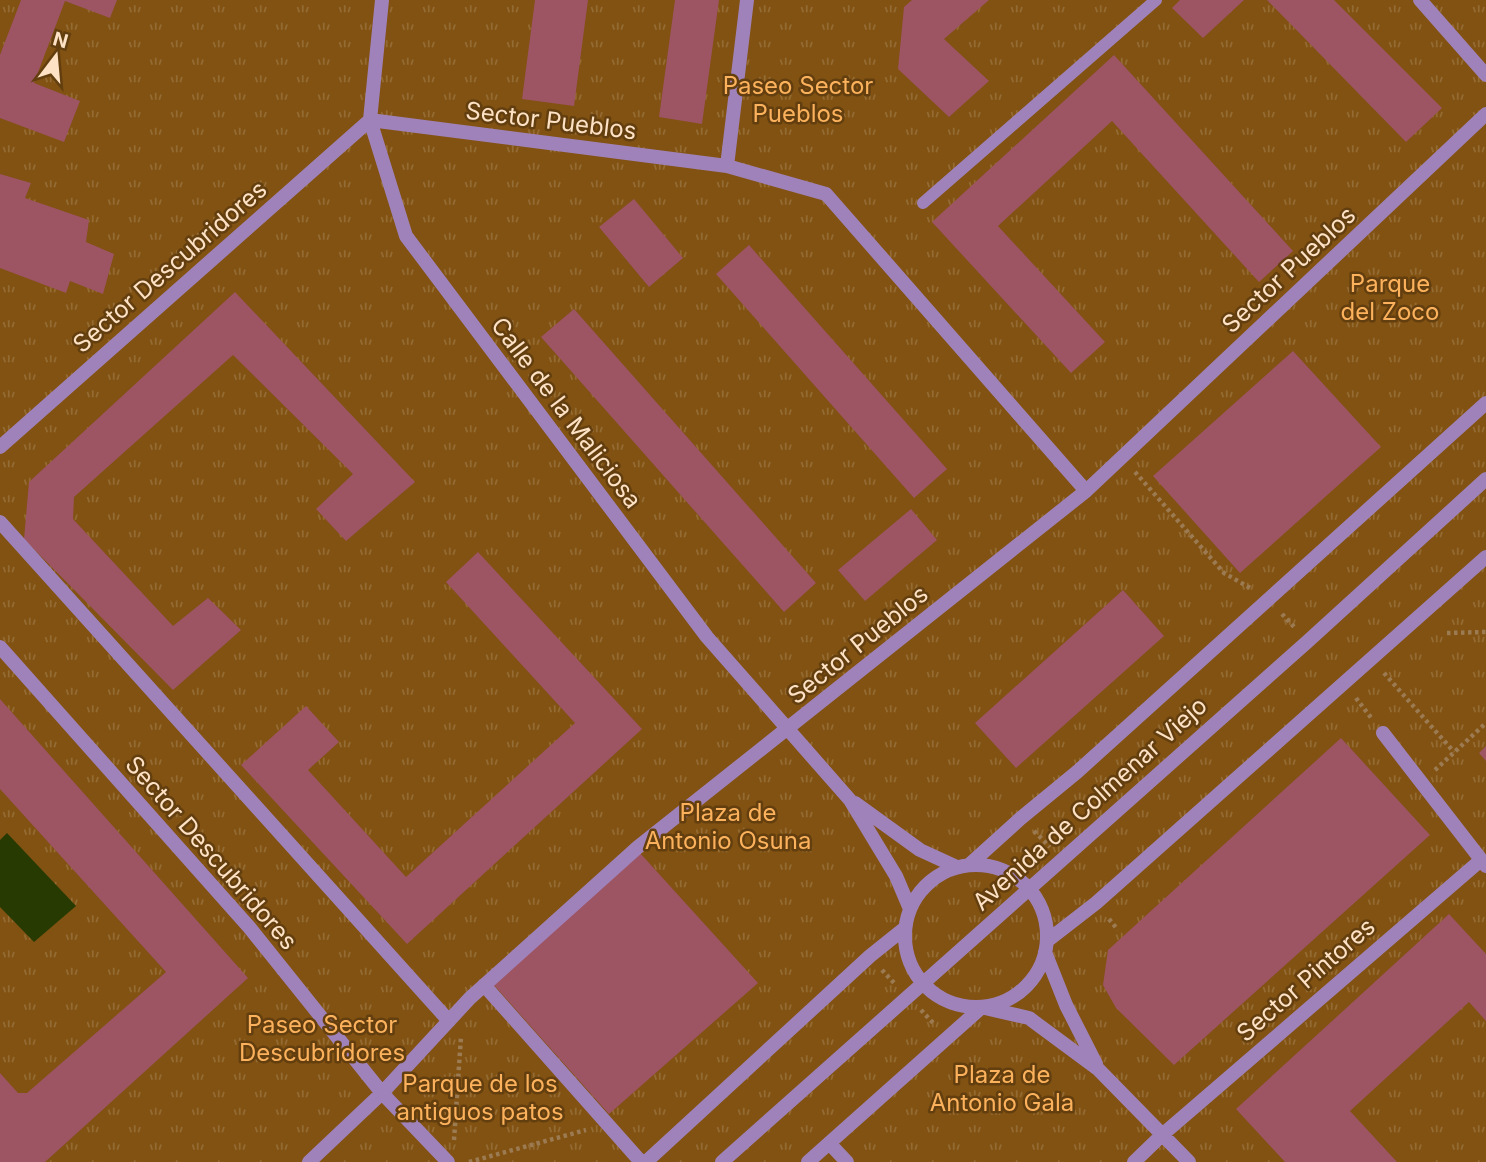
<svg xmlns="http://www.w3.org/2000/svg" width="1486" height="1162" viewBox="0 0 1486 1162" font-family="Inter,sans-serif">
  <defs>
    <pattern id="park-tufts" width="24" height="20" patternUnits="userSpaceOnUse" patternTransform="scale(1.75)"><rect width="24" height="20" fill="#815212"/><path d="M3 7l-1-3M5 7V3M7 7l1-3M15 17l-1-3M17 17v-4M19 17l1-3" fill="none" stroke="#946b33"/></pattern>
  </defs>
  <rect width="100%" height="100%" fill="#633e0f"/>
  <path fill="url(#park-tufts)" d="M0,0H1486V1162H0Z"/>
  <path fill="#263a01" d="M7,833L76,906L34,942L0,907V840Z"/>
  <path fill="#9d5463" d="M21,0H117L110,18L65,1L34,83L80,101L64,142L0,118V55Z
    M535,0H588L574,106L522,99Z
    M675,0H719L702,124L659,117Z
    M912,0H989L944,39L989,81L949,117L898,69L904,7Z
    M1180,0H1244L1203,38L1172,8Z
    M1267,0H1334L1442,108L1406,142Z
    M1114,55L1293,251L1259,282L1112,121L998,226L1105,342L1071,373L932,222Z
    M0,174L31,183L25,198L89,220L86,242L114,254L103,294L70,281L66,293L0,268Z
    M634,199L683,258L649,287L599,227Z
    M749,245L947,469L914,498L716,274Z
    M235,292L415,482L346,541L316,509L353,474L233,355L74,497L73,519L173,626L208,598L241,630L173,690L24,539L29,482Z
    M574,309L816,583L784,612L541,337Z
    M1293,351L1381,447L1240,573L1153,476Z
    M911,509L937,540L865,601L838,570Z
    M478,552L642,729L407,944L241,765L306,706L339,742L308,770L406,877L575,723L446,582Z
    M1123,590L1164,636L1016,768L975,723Z
    M0,699L248,978L45,1162H0V1073L18,1093H27L166,972L0,789Z
    M1341,738L1430,835L1174,1065L1116,1008L1103,985L1108,950Z
    M1486,746V761L1479,753Z
    M640,853L758,983L609,1114L494,985Z
    M1449,914L1486,954V1021L1469,1002L1350,1111L1397,1162H1285L1236,1109Z"/>
  <g fill="none" stroke-linecap="round" stroke-linejoin="round">
    <path stroke="#9c7a52" stroke-width="4.5" stroke-dasharray="3.5 3.5" stroke-linecap="butt" d="M1135,472L1224,573L1252,589
      M1282,614L1295,628
      M1447,633L1486,632
      M1384,673L1454,752
      M1356,698L1372,719
      M1435,770L1486,723
      M1034,831L1050,847
      M1109,919L1118,930
      M882,970L895,984
      M921,1010L934,1024
      M454,1140L461,1037
      M469,1162L586,1130"/>
    <path stroke="#a082bb" stroke-width="12" d="M923,203L1156,0"/>
    <path stroke="#a082bb" stroke-width="14" d="M382,0L370,120L406,236L707,637L850,800L896,876L910,909
      M1420,0L1486,75
      M727,166L826,194L1086,491
      M0,447L370,120L727,166L747,0
      M0,522L449,1021
      M0,647L249,927L382,1093L448,1162
      M1383,733L1486,866
      M855,803L920,850L957,867
      M905 936a71 71 0 1 1 142 0a71 71 0 1 1-142 0Z
      M969,865L1021,818L1077,772L1486,403
      M1047,941L1096,903L1486,557
      M1045,952L1066,1005L1096,1064
      M484,985L641,1162
      M985,1008L1029,1018L1098,1069L1189,1162
      M829,1143L847,1162
      M309,1162L382,1093L470,998L638,847L1086,491L1486,114
      M646,1162L870,956L905,928
      M722,1162L1307,642L1486,479
      M808,1162L982,1007
      M1134,1162L1162,1135L1481,860"/>
  </g>
  <g text-anchor="middle" stroke-width="5" stroke-linejoin="round" paint-order="stroke">
    <g font-size="24" fill="#fcb25c" stroke="#633e0f">
      <text x="798" y="94">Paseo Sector<tspan x="798" dy="28">Pueblos</tspan></text>
      <text x="1390" y="292">Parque<tspan x="1390" dy="28">del Zoco</tspan></text>
      <text x="728" y="821">Plaza de<tspan x="728" dy="28">Antonio Osuna</tspan></text>
      <text x="322" y="1033">Paseo Sector<tspan x="322" dy="28">Descubridores</tspan></text>
      <text x="1002" y="1083">Plaza de<tspan x="1002" dy="28">Antonio Gala</tspan></text>
      <text x="480" y="1092">Parque de los<tspan x="480" dy="28">antiguos patos</tspan></text>
    </g>
    <g font-size="24" fill="#fee2c5" stroke="#633e0f">
      <text transform="translate(551 121) rotate(7)" y="8">Sector Pueblos</text>
      <text transform="translate(170 267) rotate(-41)" y="8">Sector Descubridores</text>
      <text transform="translate(1289 270) rotate(-43)" y="8">Sector Pueblos</text>
      <text transform="translate(566 413) rotate(53)" y="8">Calle de la Maliciosa</text>
      <text transform="translate(858 645) rotate(-39)" y="8">Sector Pueblos</text>
      <text transform="translate(1090 804) rotate(-42)" y="8">Avenida de Colmenar Viejo</text>
      <text transform="translate(211 853) rotate(49)" y="8">Sector Descubridores</text>
      <text transform="translate(1306 980) rotate(-41)" y="8">Sector Pintores</text>
    </g>
  </g>
  <g transform="translate(56 56) rotate(16)" stroke="#633e0f" stroke-width="5" paint-order="stroke">
  <path d="M0-5L12 26L0 18L-12 26Z" fill="#fee2c5"/>
  <text y="-10" font-size="19" font-weight="bold" text-anchor="middle" fill="#fee2c5">N</text>
  </g>
</svg>
